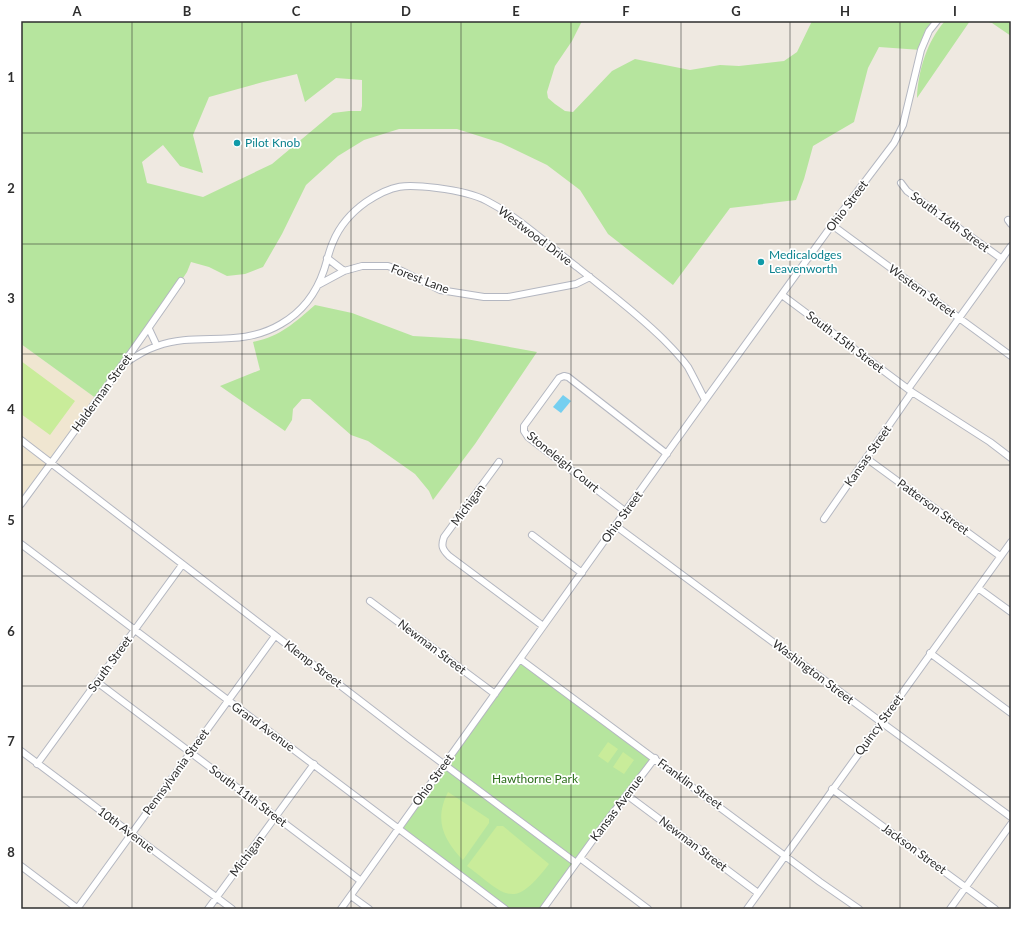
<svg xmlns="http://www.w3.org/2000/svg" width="1032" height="930" viewBox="0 0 1032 930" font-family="Lato,sans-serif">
  <rect width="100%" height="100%" fill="#efe9e1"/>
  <path fill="#f0e6d1" d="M21,344L97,399L21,504Z"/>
  <path fill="#b6e59e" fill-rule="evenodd" d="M21,21H582L572,41L555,66L547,92L548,98L555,104L565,111L573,112L612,71L635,59L690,70L720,65L739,66L784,61L797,52L812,21H937L921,50L879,47L868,68L854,122L813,146L804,179L796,200L730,208L673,285L608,234L580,190L547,165L501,143L457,129H399L364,140L338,156L306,185L282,234L263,267L245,274L227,276L209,267L191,262L187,272L181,281L97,399L21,344ZM297,74L305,102L336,78L362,80V106L361,111H349L333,113L272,164L203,197L147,183L142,162L163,145L180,166L203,173L193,135L209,97L263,82Z
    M945,21H970L917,98C918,71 927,41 945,21Z
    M985,21H1011V36L992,23Z
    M315,305L352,313L413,336L466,339L537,352L475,444L433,500L429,491L415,474L368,441L351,435L310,399H302L293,409L292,420L285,431L220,386L260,370L253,342C281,336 294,323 315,305Z
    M520,659L655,758L543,909H505L399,828Z"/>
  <path fill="#c9ec9a" d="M21,361L75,401L50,435L21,414Z
    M608,742L618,749L608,763L598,756Z
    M623,752L634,760L624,774L613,767Z
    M448,792L489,819V823L463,860C443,839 434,820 448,792Z
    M497,826H503L549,864C513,911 507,896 467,866Z"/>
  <path fill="#75cff0" d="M563,395L571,401L561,413L553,407Z"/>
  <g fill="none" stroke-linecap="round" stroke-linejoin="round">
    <defs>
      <path id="minor" d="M901,183L907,191L1002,259
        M1008,220L1011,224
        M832,225L1011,356
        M327,258L344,271
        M318,285L344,271L362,266H388L402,271L440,290L484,297H508L576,284L590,277
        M782,295L912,392L990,442L1011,458
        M149,329L157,346
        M124,364C134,357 145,350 157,346C198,331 239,349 281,324C302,312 316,294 324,270C327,261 329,251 333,242C340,225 352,212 366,202C393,184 405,184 437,188C453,190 472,193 487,201C520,218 548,245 577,267C607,291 637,313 663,339C672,348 681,357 688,367C694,378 700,390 705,400
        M908,389L1011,246
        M21,440L410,739L576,863
        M866,458L1000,556
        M499,462L444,537C441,546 442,549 449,556L543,626
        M21,504C75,431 129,357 181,281
        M626,512L528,437L524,431V426L559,378L564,376L568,377L667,454
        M824,519L912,392
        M616,526L881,722L1011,817
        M532,535L582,573
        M21,544L505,909
        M978,588L1011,612
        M370,601L495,694
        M930,653L1011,713
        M520,659L820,882L859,909
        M97,682L361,881
        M21,751L232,909
        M37,764L182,565
        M832,789L995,909
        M627,795L758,893
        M580,858L648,909
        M21,866L78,909
        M351,896L369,909
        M77,909L275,636
        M208,909L314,764
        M341,909L690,421L832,225L894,143L903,125L921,50L929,31L937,21
        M543,909L603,826L655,758
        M747,909L1011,542
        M950,909L1011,824"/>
    </defs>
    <use href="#minor" stroke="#b4b7c1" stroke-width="8"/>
    <use href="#minor" stroke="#fff" stroke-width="6"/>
  </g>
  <path fill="none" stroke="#2e2e2e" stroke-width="1" stroke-opacity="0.55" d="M132,21V909M242,21V909M351,21V909M461,21V909M571,21V909M681,21V909M790,21V909M900,21V909M21,133H1011M21,244H1011M21,354H1011M21,465H1011M21,576H1011M21,686H1011M21,797H1011"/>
  <g fill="#0f9aa8" stroke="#fff" stroke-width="1.5">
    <circle cx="237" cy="143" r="4"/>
    <circle cx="761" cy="262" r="4"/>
  </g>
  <g text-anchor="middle" stroke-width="3.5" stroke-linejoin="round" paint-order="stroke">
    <g font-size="12" fill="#0d838f" stroke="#fff" text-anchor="start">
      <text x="245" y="147">Pilot Knob</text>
      <text x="769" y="259">Medicalodges<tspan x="769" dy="14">Leavenworth</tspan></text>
    </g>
    <g font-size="12" fill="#2e2e2e" stroke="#fff">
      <text transform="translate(847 206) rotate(-53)" y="4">Ohio Street</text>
      <text transform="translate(950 222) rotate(36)" y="4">South 16th Street</text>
      <text transform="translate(535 236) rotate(37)" y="4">Westwood Drive</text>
      <text transform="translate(420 279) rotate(21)" y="4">Forest Lane</text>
      <text transform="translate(922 291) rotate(36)" y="4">Western Street</text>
      <text transform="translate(845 342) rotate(37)" y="4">South 15th Street</text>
      <text transform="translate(102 393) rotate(-54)" y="4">Halderman Street</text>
      <text transform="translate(868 456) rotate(-55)" y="4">Kansas Street</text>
      <text transform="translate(563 462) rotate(39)" y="4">Stoneleigh Court</text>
      <text transform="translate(468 505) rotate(-54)" y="4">Michigan</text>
      <text transform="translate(933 507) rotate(36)" y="4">Patterson Street</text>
      <text transform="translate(622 517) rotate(-54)" y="4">Ohio Street</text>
      <text transform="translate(432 647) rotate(37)" y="4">Newman Street</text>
      <text transform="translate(110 664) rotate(-54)" y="4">South Street</text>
      <text transform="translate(313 664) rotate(37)" y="4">Klemp Street</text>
      <text transform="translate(813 672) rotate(37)" y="4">Washington Street</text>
      <text transform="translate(879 725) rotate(-54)" y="4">Quincy Street</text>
      <text transform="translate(263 727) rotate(36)" y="4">Grand Avenue</text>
      <text transform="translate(176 772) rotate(-54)" y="4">Pennsylvania Street</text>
      <text transform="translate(433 780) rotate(-54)" y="4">Ohio Street</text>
      <text transform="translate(690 784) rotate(36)" y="4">Franklin Street</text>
      <text transform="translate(248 796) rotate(37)" y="4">South 11th Street</text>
      <text transform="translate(617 808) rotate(-53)" y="4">Kansas Avenue</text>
      <text transform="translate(126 830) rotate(37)" y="4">10th Avenue</text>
      <text transform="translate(693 844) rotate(37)" y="4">Newman Street</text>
      <text transform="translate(914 849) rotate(36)" y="4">Jackson Street</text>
      <text transform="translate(247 856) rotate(-53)" y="4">Michigan</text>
    </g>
    <g font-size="12" fill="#2c6e1b" stroke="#fff">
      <text x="535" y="783">Hawthorne Park</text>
    </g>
  </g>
  <rect width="1032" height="930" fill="none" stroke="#ffffff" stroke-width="44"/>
  <rect x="22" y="22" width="988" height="886" fill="none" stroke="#2e2e2e" stroke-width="1.5"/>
  <g font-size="13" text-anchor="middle" font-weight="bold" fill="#2e2e2e">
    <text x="77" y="16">A</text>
    <text x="187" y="16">B</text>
    <text x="296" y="16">C</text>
    <text x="406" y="16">D</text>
    <text x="516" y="16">E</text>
    <text x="626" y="16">F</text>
    <text x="736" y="16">G</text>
    <text x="845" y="16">H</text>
    <text x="955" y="16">I</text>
    <text x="11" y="82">1</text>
    <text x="11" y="193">2</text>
    <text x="11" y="303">3</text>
    <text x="11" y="414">4</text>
    <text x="11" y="525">5</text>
    <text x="11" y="636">6</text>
    <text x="11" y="746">7</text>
    <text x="11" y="857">8</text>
  </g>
</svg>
